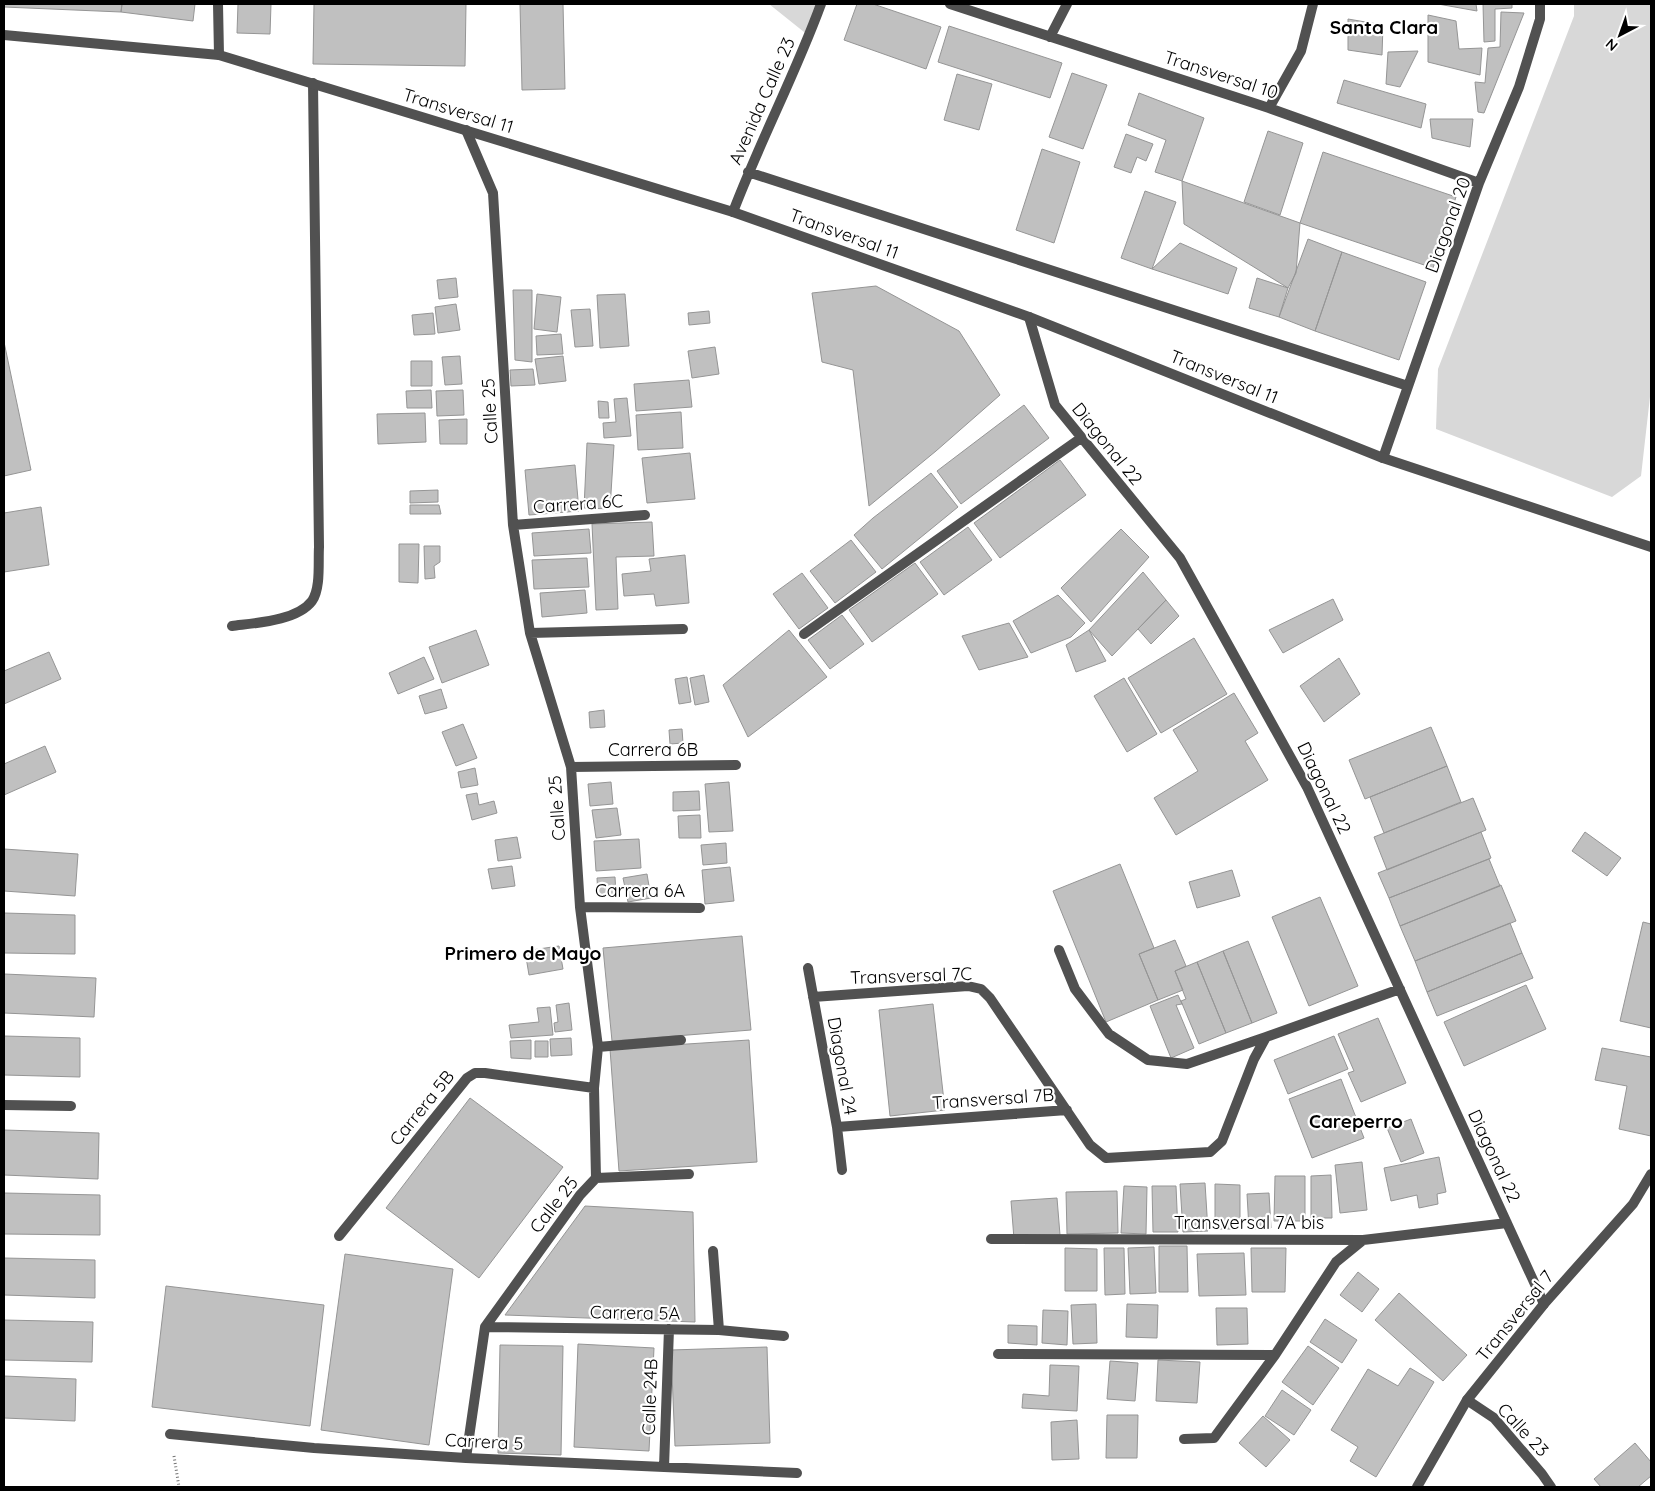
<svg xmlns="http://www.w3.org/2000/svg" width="1655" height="1491" viewBox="0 0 1655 1491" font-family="Quicksand,sans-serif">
  <rect width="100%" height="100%" fill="#fff"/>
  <path fill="#d8d8d8" d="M769,4H821L809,36Z
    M1574,4H1651V388L1641,476L1612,497L1436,429L1438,369L1574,16Z"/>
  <path fill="#c0c0c0" stroke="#959595" d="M4,4H122L121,12L4,7Z
    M122,4H195L193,21L121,12Z
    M238,4H271L270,34L237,33Z
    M314,4H466L465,66L313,64Z
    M520,4H563L565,89L522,90Z
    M857,4H873L941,27L926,69L844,40Z
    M1438,4H1476L1477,11Z
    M1483,4H1512V8L1495,9V41L1484,42Z
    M1501,12L1524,13L1484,113L1478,112L1475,82L1485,83L1488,48L1500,47Z
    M1428,15L1456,21L1459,49L1482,48L1480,75L1428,62Z
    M1348,19L1383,25L1382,55L1348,50Z
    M949,26L1062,63L1050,98L938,62Z
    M1418,51L1400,87L1386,84L1388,52Z
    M1072,73L1107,85L1083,149L1049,137Z
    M957,74L992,84L979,130L944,120Z
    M1344,80L1426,104L1421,128L1337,103Z
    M1139,93L1204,118L1182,181L1155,172L1166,140L1128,125Z
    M1430,119H1473L1470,147L1432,138Z
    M1268,131L1303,143L1280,215L1244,202Z
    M1126,134L1153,144L1146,161L1137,157L1131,173L1114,167Z
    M1042,149L1080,162L1054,243L1016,230Z
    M1323,152L1456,197L1433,268L1300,223Z
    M1182,181L1300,223L1296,273L1288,288L1184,224Z
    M1145,191L1176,202L1152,269L1121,258Z
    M1308,239L1342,252L1315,331L1279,317Z
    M1180,243L1237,268L1228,294L1152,269Z
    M1342,252L1426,282L1399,360L1315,331Z
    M456,278L458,297L439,299L437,280Z
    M1257,278L1288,288L1279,317L1249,308Z
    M876,286L959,331L1000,395L936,451L869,506L853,370L822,362L812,293Z
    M513,290H532V362L515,360Z
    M537,294L561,297L557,332L534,329Z
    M625,294L629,346L600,348L597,295Z
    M456,304L460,330L438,333L435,307Z
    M590,309L593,346L575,347L571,310Z
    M709,311L710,323L689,325L688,313Z
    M433,313L435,334L414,335L412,315Z
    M561,334L563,354L537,355L536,336Z
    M4,342L31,470L4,476Z
    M715,347L719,374L692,378L688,351Z
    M460,356L462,384L445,385L442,357Z
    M563,356L566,381L539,384L535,359Z
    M411,361H432V386H411Z
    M533,369L535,385L511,386L510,370Z
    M689,380L692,407L636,411L634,384Z
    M431,390L432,408H407L406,391Z
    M463,390L464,415L437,416L436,391Z
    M627,398L631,436L604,438L603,423L616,422L614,399Z
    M598,401L608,402L609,418H599Z
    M1024,405L1049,438L961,504L937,471Z
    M681,412L683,448L638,450L636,415Z
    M425,413L426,442L378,444L377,414Z
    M467,419V444H440L439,420Z
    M587,443L614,445L610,509L584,508Z
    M690,453L695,499L647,503L642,458Z
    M1060,460L1086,495L1000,558L974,523Z
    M575,465L579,511L529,515L525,470Z
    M931,473L958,507L882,569L854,535L873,518Z
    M438,490V502L410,503V491Z
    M410,505H439L441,514H410Z
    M41,507L49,565L4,572V513Z
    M652,522L654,556L616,557L618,609L596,610L592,524Z
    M968,527L992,560L944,595L920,562Z
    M589,529L591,553L534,556L532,533Z
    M1121,529L1149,557L1091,622L1061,588Z
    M851,540L876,572L835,603L810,571Z
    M399,544H419L418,583L399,582Z
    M424,546H440V562L434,566L435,578L425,579Z
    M685,555L689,603L656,606L654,594L624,596L622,574L651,571L649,559Z
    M587,558L589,587L534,589L532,560Z
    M915,563L938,594L872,642L849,610Z
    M1143,572L1166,600L1112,656L1089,630Z
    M802,573L828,608L799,629L773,594Z
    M585,590L587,613L542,617L540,593Z
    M1058,595L1085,623L1071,637L1031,653L1013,621Z
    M1333,599L1343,620L1283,653L1269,630Z
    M1166,600L1179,616L1151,644L1138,629Z
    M842,615L864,644L830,669L808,640Z
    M1009,623L1028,657L979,670L962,636Z
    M476,630L489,665L442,683L429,647Z
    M789,630L827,677L748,737L723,685Z
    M1089,630L1106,661L1076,672L1066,645Z
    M1194,638L1227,694L1161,733L1128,678Z
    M49,652L61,679L4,704V671Z
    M424,657L434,679L398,694L389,673Z
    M1339,658L1360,694L1324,722L1300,686Z
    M704,675L709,702L695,705L690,678Z
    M687,677L691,702L679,704L675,679Z
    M1124,678L1157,734L1127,752L1094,696Z
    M441,689L447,708L425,714L419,696Z
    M1234,693L1258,733L1245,741L1268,780L1176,835L1154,798L1198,771L1173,730Z
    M604,710L605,727L590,728L589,712Z
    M463,724L477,758L456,766L442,732Z
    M1431,727L1447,766L1365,799L1349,760Z
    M682,729L683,743L670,744L669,730Z
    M45,746L56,772L4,795V764Z
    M1447,766L1461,802L1384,833L1370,797Z
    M475,768L478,785L461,788L458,772Z
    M611,782L613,804L590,806L588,784Z
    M729,782L733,831L709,832L705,784Z
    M699,791L700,810L673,811V792Z
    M477,793L479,805L494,801L497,813L472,820L466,795Z
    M1473,798L1486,830L1387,870L1374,837Z
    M617,808L621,835L596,838L592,810Z
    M700,815L701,838H679L678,816Z
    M1481,832L1491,858L1389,898L1378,873Z
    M1585,832L1621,858L1607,876L1572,851Z
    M517,837L521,858L498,861L495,840Z
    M639,839L641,868L596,871L594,841Z
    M726,843L727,863L703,865L701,845Z
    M4,849L78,854L75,896L4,891Z
    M1489,859L1500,886L1400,926L1389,898Z
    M1120,864L1154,948L1139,954L1158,1000L1106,1022L1053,891Z
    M512,866L515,886L492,889L488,869Z
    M730,867L734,901L705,904L702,870Z
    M1232,870L1240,896L1197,908L1189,882Z
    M647,874L651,898L628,902L623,878Z
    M615,877L616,895L598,897L597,878Z
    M1501,885L1516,921L1415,961L1400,926Z
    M1320,897L1358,986L1309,1006L1272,917Z
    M4,913L75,915V954L4,953Z
    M1643,922L1651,924V1028L1620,1021Z
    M1510,923L1522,953L1427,992L1415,961Z
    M742,936L751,1030L612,1041L603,948Z
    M1175,940L1186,966L1175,971L1183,990L1158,1000L1139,954Z
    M1248,941L1277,1013L1252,1023L1223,951Z
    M559,946L563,969L529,975L525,951Z
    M1223,951L1252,1023L1226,1033L1197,962Z
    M1522,953L1533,978L1437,1016L1427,992Z
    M1197,962L1226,1033L1199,1044L1181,1001L1186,999L1175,971Z
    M4,974L96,978L94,1017L4,1013Z
    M1526,985L1546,1029L1464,1066L1444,1022Z
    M1178,995L1182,1004L1176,1005L1194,1048L1171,1058L1150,1006Z
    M569,1003L572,1030L555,1032L554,1023L558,1022L556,1005Z
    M933,1004L945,1110L890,1116L879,1010Z
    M550,1007L553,1035L511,1038L509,1025L539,1022L537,1008Z
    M1378,1018L1406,1083L1361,1102L1348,1073L1354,1071L1338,1034Z
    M4,1036L80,1038V1077L4,1075Z
    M1334,1036L1348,1069L1288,1094L1274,1060Z
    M571,1038L572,1055L551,1056L550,1039Z
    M531,1040V1059L511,1058L510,1041Z
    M749,1040L757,1162L619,1171L610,1049Z
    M535,1041H548V1057H535Z
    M1602,1048L1651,1057V1136L1619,1129L1627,1086L1595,1080Z
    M1341,1079L1364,1138L1312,1158L1289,1099Z
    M470,1098L563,1167L479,1278L386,1208Z
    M1411,1119L1424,1153L1401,1162L1387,1128Z
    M4,1130L99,1133L98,1179L4,1175Z
    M1439,1157L1446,1192L1437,1194L1438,1204L1419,1208L1417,1195L1391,1201L1384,1168Z
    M1362,1162L1367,1210L1340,1213L1335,1165Z
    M1331,1175L1332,1218H1311V1176Z
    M1275,1176H1305V1221H1274Z
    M1205,1183L1208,1231L1183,1232L1180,1184Z
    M1215,1184L1240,1185V1229H1215Z
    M1124,1186L1147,1187L1146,1234L1121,1233Z
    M1152,1186H1176L1178,1232H1153Z
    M1117,1191L1118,1233L1067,1234L1066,1192Z
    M4,1193L100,1195V1235L4,1234Z
    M1269,1193L1271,1228L1249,1229L1247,1194Z
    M1057,1198L1060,1235L1014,1239L1011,1201Z
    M585,1206L693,1212L695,1322L505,1315Z
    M1159,1246H1187L1188,1292H1159Z
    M1154,1247L1156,1293L1130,1294L1128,1248Z
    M1065,1248L1097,1249V1291H1065Z
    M1104,1248H1124L1125,1294L1105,1295Z
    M1251,1248H1286L1285,1292H1252Z
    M1244,1253L1246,1295L1199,1296L1197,1254Z
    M345,1254L453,1269L429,1445L321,1430Z
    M4,1258L95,1260V1298L4,1295Z
    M1358,1272L1379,1289L1362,1312L1340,1295Z
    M166,1286L324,1305L310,1426L152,1407Z
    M1399,1293L1467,1355L1443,1381L1375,1320Z
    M1096,1304L1097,1343L1073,1344L1071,1305Z
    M1127,1304L1158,1305L1157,1338L1126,1337Z
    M1216,1308H1247L1248,1344L1217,1345Z
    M1043,1310L1068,1311L1067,1345L1042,1343Z
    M1325,1319L1357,1340L1342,1363L1310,1342Z
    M4,1320L93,1322L92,1362L4,1360Z
    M1008,1325L1037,1326V1345L1008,1343Z
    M578,1344L654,1348L649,1451L574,1447Z
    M500,1345L563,1346L561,1455L498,1453Z
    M1308,1346L1339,1368L1313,1405L1282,1382Z
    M767,1347L770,1443L675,1446L671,1350Z
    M1158,1360L1200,1362L1197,1403L1156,1401Z
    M1110,1361L1138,1363L1135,1401L1107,1399Z
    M1050,1365L1079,1366L1077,1411L1022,1408L1023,1394L1049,1396Z
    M1410,1368L1434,1382L1376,1477L1350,1461L1358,1447L1331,1430L1368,1369L1398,1386Z
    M4,1376L76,1379L75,1421L4,1418Z
    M1282,1390L1311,1410L1294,1435L1265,1416Z
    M1107,1415H1138L1137,1458H1106Z
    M1263,1416L1290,1440L1266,1467L1239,1443Z
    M1077,1420L1079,1459L1052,1460L1051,1422Z
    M1635,1443L1651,1462V1476L1638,1487H1601L1594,1479Z"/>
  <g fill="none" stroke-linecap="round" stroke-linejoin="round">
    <path stroke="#737373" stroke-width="3" stroke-dasharray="1 2.5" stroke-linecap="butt" d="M174,1456L179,1487"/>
    <path stroke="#515151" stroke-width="10" d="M4,1105L71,1106"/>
    <path stroke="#515151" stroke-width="10" d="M218,4L219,55
      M950,4L1269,108L1479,183
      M1050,37L1067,4
      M1269,108L1301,51L1313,4
      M748,172L1408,386
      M733,212C760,141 795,75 821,4
      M1029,317L1055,405L1180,558L1307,787L1544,1304
      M1383,458L1479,183L1519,87L1540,19V4
      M513,525L645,515
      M232,626C255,623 297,621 312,601C321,588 318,562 319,547L313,83
      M530,633L683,629
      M804,634L1081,438
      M571,767L736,765
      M580,907L700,908
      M1059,950L1075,989L1109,1034L1148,1060L1187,1064L1266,1037
      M808,968L837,1127L842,1170
      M813,997L968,986L981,989L990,998L1090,1145L1106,1158L1210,1152L1222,1141L1254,1059L1266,1037L1400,989
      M598,1047L681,1040
      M837,1127L1067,1110
      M596,1178L689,1174
      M339,1236L467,1078L475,1073H485L594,1088
      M991,1239L1363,1240L1507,1223
      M713,1251L719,1330
      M485,1327L719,1330L784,1336
      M998,1354L1275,1355
      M1467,1400L1494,1418L1542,1474L1551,1487
      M170,1434L314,1448L466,1458L797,1473
      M1184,1439L1214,1438L1275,1355L1336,1262L1363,1240
      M466,1458L485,1327L580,1195L596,1178L594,1088L598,1047L580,907L571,767L530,633L513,525L493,193L466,130
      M664,1467L669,1329"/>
    <path stroke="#515151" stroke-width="10" d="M4,35L219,55L733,212L1029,317L1383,458L1651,547
      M1417,1487L1467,1400L1544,1304L1633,1204L1651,1174"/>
  </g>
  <g text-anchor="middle" stroke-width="4.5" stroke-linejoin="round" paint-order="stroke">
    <g font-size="18" fill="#000" stroke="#fff">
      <text transform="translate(1221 75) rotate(18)" y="6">Transversal 10</text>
      <text transform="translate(762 101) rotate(-66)" y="6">Avenida Calle 23</text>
      <text transform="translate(458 111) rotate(17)" y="6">Transversal 11</text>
      <text transform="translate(1448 225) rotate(-70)" y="6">Diagonal 20</text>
      <text transform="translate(844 234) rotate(20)" y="6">Transversal 11</text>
      <text transform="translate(1224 377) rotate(22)" y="6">Transversal 11</text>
      <text transform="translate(490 411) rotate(-93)" y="6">Calle 25</text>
      <text transform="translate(1107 444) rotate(51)" y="6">Diagonal 22</text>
      <text transform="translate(578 504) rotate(-4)" y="6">Carrera 6C</text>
      <text x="653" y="756">Carrera 6B</text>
      <text transform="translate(1324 788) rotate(64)" y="6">Diagonal 22</text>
      <text transform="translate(557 808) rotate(-94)" y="6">Calle 25</text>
      <text x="640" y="897">Carrera 6A</text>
      <text transform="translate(911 976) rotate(-2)" y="6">Transversal 7C</text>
      <text transform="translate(842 1066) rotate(80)" y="6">Diagonal 24</text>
      <text transform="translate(993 1099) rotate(-4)" y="6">Transversal 7B</text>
      <text transform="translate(422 1108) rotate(-51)" y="6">Carrera 5B</text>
      <text transform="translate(1494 1156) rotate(65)" y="6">Diagonal 22</text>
      <text transform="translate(554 1205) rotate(-52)" y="6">Calle 25</text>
      <text x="1249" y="1229">Transversal 7A bis</text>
      <text transform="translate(635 1313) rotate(1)" y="6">Carrera 5A</text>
      <text transform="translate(1515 1316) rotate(-51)" y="6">Transversal 7</text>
      <text transform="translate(650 1397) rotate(-88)" y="6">Calle 24B</text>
      <text transform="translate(1523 1430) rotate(47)" y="6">Calle 23</text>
      <text transform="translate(484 1442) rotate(3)" y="6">Carrera 5</text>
    </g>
    <g font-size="19" font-weight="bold" fill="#000" stroke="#fff">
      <text x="1384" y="34">Santa Clara</text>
      <text x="523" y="960">Primero de Mayo</text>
      <text x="1356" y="1128">Careperro</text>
    </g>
  </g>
  <rect width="1655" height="1491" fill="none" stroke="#000000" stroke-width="10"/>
  <g transform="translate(1620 35) rotate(221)" stroke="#ffffff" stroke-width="4" paint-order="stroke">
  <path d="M0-4L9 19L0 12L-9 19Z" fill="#000000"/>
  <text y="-8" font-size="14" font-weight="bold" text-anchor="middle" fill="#000000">N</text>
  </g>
</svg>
